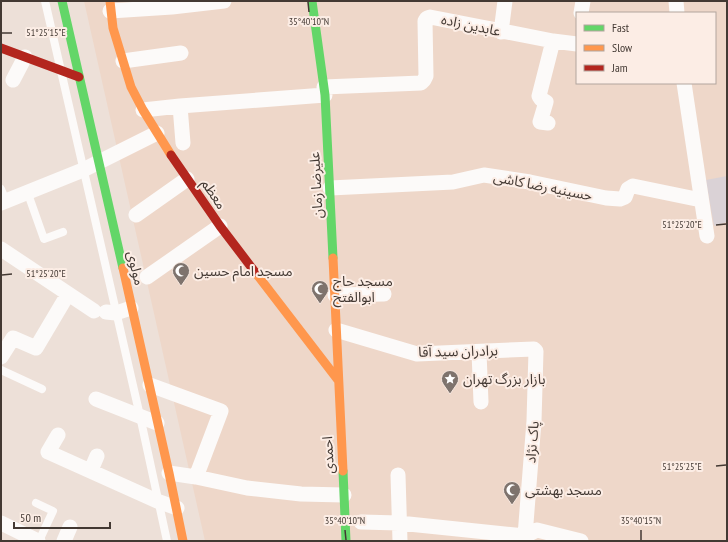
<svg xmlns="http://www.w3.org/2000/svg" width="728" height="542" viewBox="0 0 728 542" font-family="'PT Sans Narrow','Noto Sans Arabic',sans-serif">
  <rect width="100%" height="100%" fill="#ede0d8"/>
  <path fill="#eed7c9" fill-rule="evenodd" d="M84,1H727V541H205ZM577,13H715V83H577Z"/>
  <path fill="#dad2d6" d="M727,176V222L714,226L706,180Z"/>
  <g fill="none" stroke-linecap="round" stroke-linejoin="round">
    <path stroke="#fcfaf9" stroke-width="8" d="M45,1L140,416L167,541
      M1,189L6,201
      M27,191L44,239L63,232
      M1,370L42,389
      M36,503L53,511L39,541"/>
    <path stroke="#fcfaf9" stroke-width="15" d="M676,1L677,13
      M110,11L172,7L224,1
      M581,13L583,1
      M501,32L505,1
      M123,61L181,53
      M13,80L25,57
      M684,83L707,236
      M324,87L421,83L424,80L426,76L425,21L427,18L430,17L553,41L577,44
      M180,106L183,143
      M143,110L180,106L325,95
      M548,123L540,122L546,102L541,99L539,96L553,41
      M330,188L453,182L484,175L530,182L606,198L620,199L625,197L628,189L633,186L701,200
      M1,203L83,170L157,133
      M136,215L187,179
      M1,249L94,311
      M147,277L220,226
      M335,295L384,294
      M106,312L116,313L131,308
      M336,330L417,354L534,349L536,351L534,421L525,536
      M479,352L481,402
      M1,357L13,338L36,348L68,294
      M150,385L221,411L196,477
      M96,399L157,423
      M58,435L48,452L157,501L177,508
      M91,470L97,456
      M169,473L196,477L247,488L301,494L344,495
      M398,475L400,541
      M361,522L399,523L525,536L537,530L581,541
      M1,523L38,541
      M64,541L70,527"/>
    <path stroke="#63d668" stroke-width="9" d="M62,1L123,268
      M312,1L325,95L333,258
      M343,471L346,541"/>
    <path stroke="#ff974d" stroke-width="9" d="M110,1L113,28L131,87L143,110L171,155
      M333,258L343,471
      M123,268L169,473L183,541
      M255,272L338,380"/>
    <path stroke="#b3261e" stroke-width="9" d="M1,48L79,77
      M171,155L220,226L255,272"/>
  </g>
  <path fill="none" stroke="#433933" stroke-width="1.5" d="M308,2L309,12M2,33H12M716,225L726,224M2,275L12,274M716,466L726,465M345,530L346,540M641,530V540"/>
  <defs>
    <symbol id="mosque-pin" viewBox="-11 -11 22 30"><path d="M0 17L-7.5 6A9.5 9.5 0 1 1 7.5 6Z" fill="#7e736d" stroke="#fcede5"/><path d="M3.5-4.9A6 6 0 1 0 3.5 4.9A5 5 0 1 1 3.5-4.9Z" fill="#fff"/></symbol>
    <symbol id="sight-pin" viewBox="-11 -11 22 30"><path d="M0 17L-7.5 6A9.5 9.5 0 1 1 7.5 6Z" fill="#7e736d" stroke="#fcede5"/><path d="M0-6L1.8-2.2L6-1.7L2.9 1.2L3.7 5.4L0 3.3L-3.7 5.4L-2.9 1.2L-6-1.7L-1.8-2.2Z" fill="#fff"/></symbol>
  </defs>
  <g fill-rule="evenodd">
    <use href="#mosque-pin" x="171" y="261" width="20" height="27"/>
    <use href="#mosque-pin" x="310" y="279" width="20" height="27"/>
    <use href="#sight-pin" x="440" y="369" width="20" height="27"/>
    <use href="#mosque-pin" x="502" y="480" width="20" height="27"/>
  </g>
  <g text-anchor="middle" stroke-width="4" stroke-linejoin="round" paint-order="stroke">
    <g font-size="14" fill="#433933" stroke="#fcede5">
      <text transform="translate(471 25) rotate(12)" y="5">عابدین زاده</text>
      <text transform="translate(316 185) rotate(-93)" y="5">علیرضا زمان</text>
      <text transform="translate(543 186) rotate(11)" y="5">حسینیه رضا کاشی</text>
      <text transform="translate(214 194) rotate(56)" y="5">معظم</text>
      <text transform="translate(136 268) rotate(77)" y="5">مولوی</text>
      <text transform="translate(458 351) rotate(-1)" y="5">برادران سید آقا</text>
      <text transform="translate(532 442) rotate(-85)" y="5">پاک نژاد</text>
      <text transform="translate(328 455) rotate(-93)" y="5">احمدی</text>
    </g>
    <g font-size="14" fill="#433933" stroke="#fcede5" text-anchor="start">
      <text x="194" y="276">مسجد امام حسین</text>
      <text x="333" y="286">مسجد حاج<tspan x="333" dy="16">ابوالفتح</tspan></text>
      <text x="463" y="384">بازار بزرگ تهران</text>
      <text x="525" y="495">مسجد بهشتی</text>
    </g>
  </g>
  <g font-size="10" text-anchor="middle" fill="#433933" stroke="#fcede5" stroke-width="4" stroke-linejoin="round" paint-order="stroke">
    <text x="309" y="25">35°40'10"N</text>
    <text x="46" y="36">51°25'15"E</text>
    <text x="682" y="228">51°25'20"E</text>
    <text x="46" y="277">51°25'20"E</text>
    <text x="682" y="470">51°25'25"E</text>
    <text x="345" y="524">35°40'10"N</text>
    <text x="641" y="524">35°40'15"N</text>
  </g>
  <rect width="728" height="542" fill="none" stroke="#433933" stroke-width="4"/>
  <rect x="576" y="12" width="140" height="72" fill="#fcede5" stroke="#b2a59e"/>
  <rect x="584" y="25" width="20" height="6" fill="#63d668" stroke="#b2a59e"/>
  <text x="612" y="32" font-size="12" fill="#433933">Fast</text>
  <rect x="584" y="45" width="20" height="6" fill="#ff974d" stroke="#b2a59e"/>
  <text x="612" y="52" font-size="12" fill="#433933">Slow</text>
  <rect x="584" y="65" width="20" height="6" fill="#b3261e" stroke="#b2a59e"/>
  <text x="612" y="72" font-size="12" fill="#433933">Jam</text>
  <path d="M14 522v6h96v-6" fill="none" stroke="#433933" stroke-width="2"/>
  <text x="20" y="522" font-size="12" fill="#433933" stroke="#fcede5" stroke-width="3" paint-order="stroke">50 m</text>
</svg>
